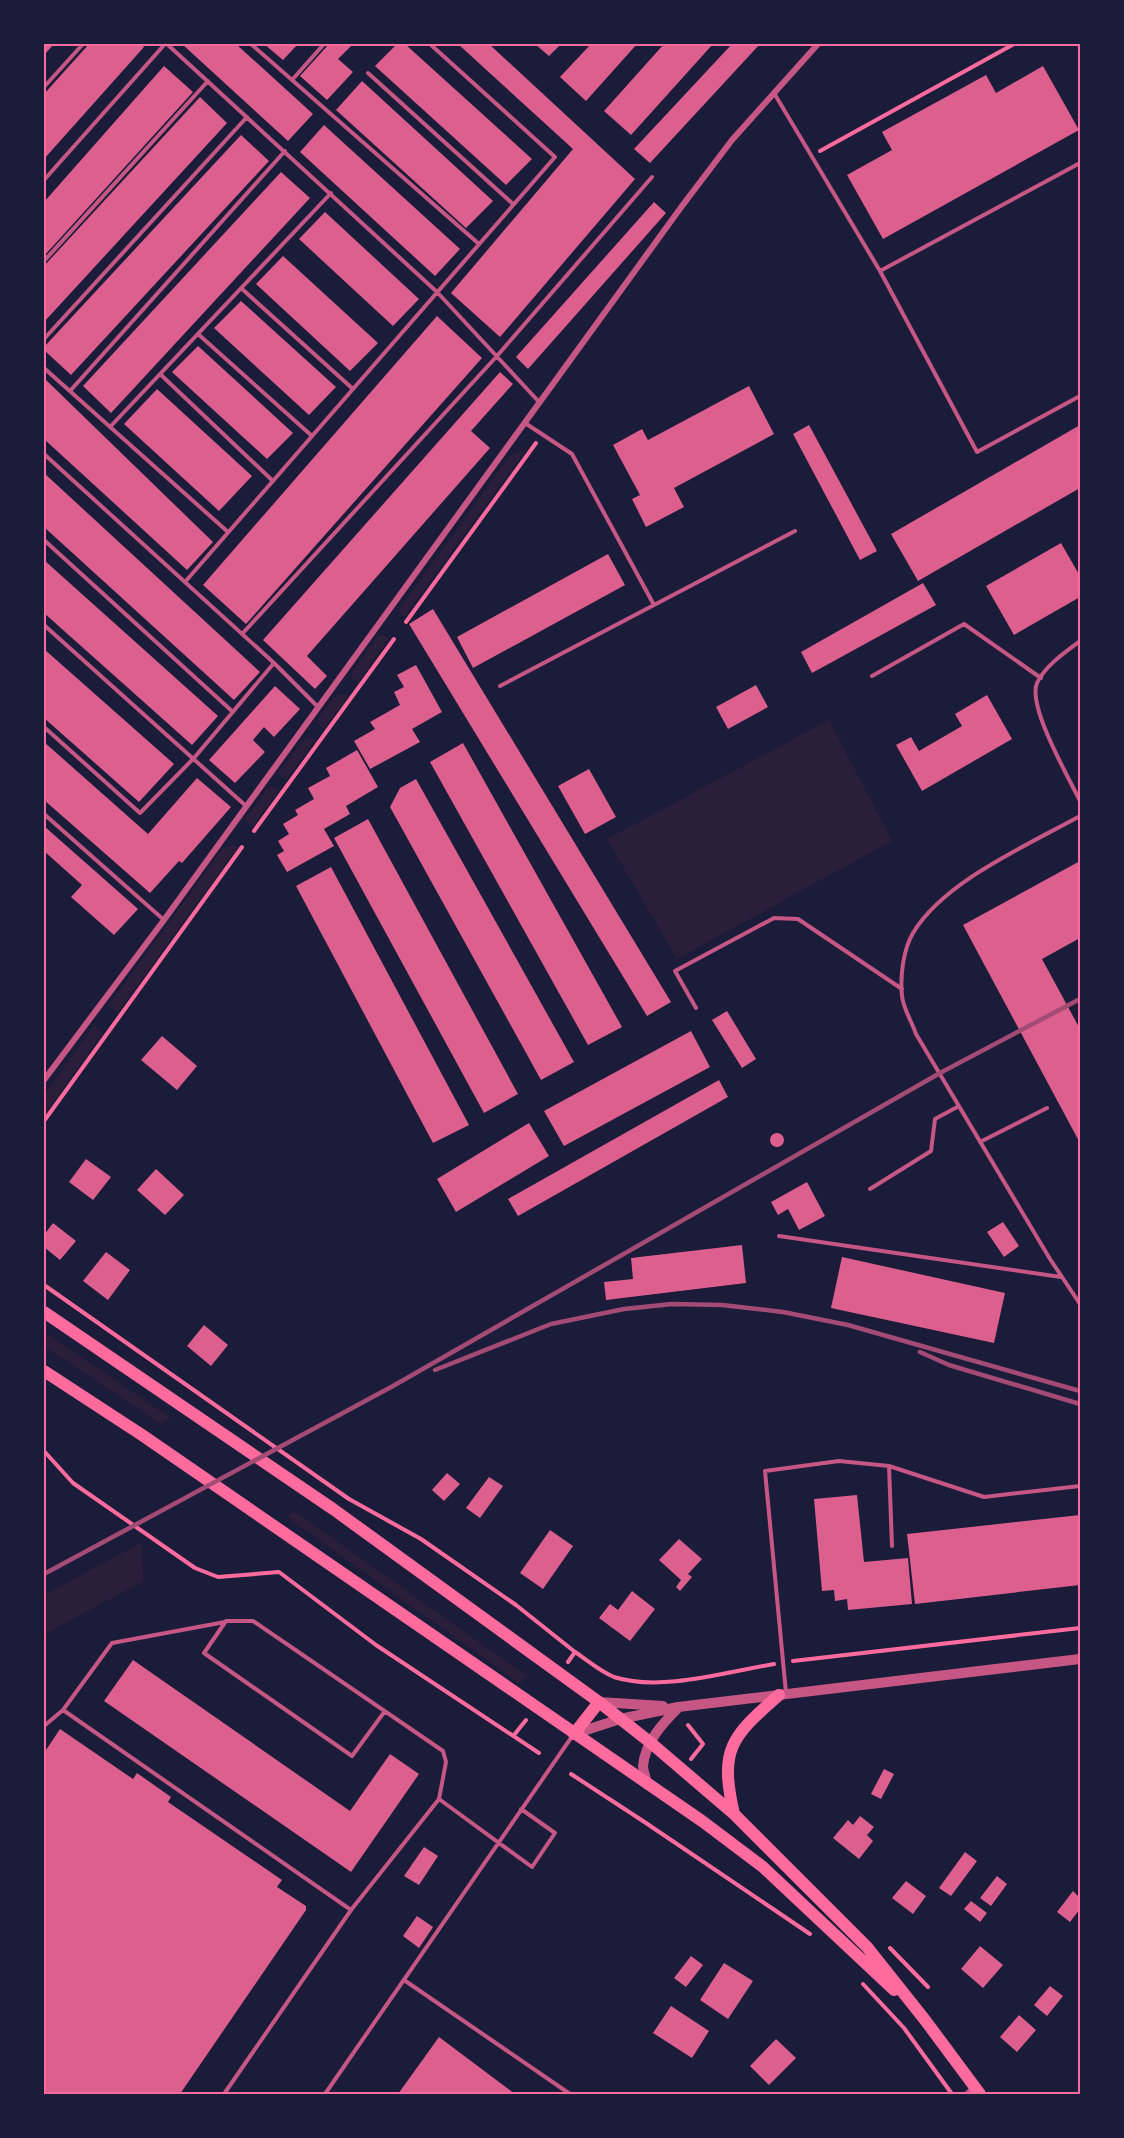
<svg xmlns="http://www.w3.org/2000/svg" width="1124" height="2138" viewBox="0 0 1124 2138" font-family="Manrope,sans-serif">
  <rect width="100%" height="100%" fill="#1b1b3a"/>
  <path fill="#2a1e3b" d="M528,447L404,617L400,614L399,609L509,457Z
    M383,635L389,638L358,682L352,678V672L378,636Z
    M340,694L348,696L324,729L319,725L317,720L335,696Z
    M829,720L892,841L677,959L607,839Z
    M309,738L315,740L286,780L278,773L303,740Z
    M273,787L279,791L252,827L245,819L268,788Z
    M231,845L238,847L118,1012L108,1006L223,848Z
    M94,1026L103,1032L44,1115V1095Z
    M44,1332L171,1418L161,1424L44,1346Z
    M294,1511L527,1676L520,1684L287,1517Z
    M141,1543L143,1581L44,1635V1595Z"/>
  <path fill="#dd5f8e" d="M44,44H54L44,55Z
    M89,44H141L144,47L44,159V94Z
    M182,44H236L313,114L288,141Z
    M264,44H298L283,60Z
    M329,44H353L338,59L353,72L327,100L300,76Z
    M397,44H405L532,159L506,185L375,66Z
    M458,44H489L635,179L500,337L451,293L573,149Z
    M535,44H561L549,56Z
    M591,44H637L586,101L560,77Z
    M664,44H713L631,135L604,111Z
    M732,44H760L650,163L634,149Z
    M164,66L193,92L44,256V202Z
    M1043,66L1079,130L883,239L847,175L892,150L882,132L986,75L996,93Z
    M362,81L493,201L466,228L336,110Z
    M200,97L227,123L44,322V266Z
    M324,125L460,249L435,276L300,152Z
    M241,135L269,161L71,375L44,350V347Z
    M281,172L310,198L111,413L83,386Z
    M654,202L666,213L528,369L516,357Z
    M325,212L419,299L393,326L299,239Z
    M283,256L378,343L350,371L256,284Z
    M241,301L336,387L309,415L214,328Z
    M437,316L482,358L246,624L203,585Z
    M198,346L293,433L267,459L172,372Z
    M500,372L513,384L471,431L490,448L307,656L327,676L315,689L263,640Z
    M44,378L213,542L187,570L44,439Z
    M749,386L774,434L674,488L684,507L646,527L632,499L640,495L613,445L642,429L648,440Z
    M157,389L252,476L219,511L124,424Z
    M809,425L877,551L860,560L793,434Z
    M1080,425V488L918,581L891,534Z
    M44,473L260,672L234,700L44,527Z
    M1061,543L1080,576V597L1014,635L986,586Z
    M608,554L625,585L473,668L457,637Z
    M44,560L218,716L192,745L44,613Z
    M923,583L936,605L812,673L801,652Z
    M433,609L671,1002L647,1016L409,624Z
    M44,649L174,764L139,802L44,718Z
    M416,665L442,712L412,729L420,742L370,769L354,741L375,729L370,722L400,705L394,692L404,687L397,675Z
    M756,685L768,707L728,729L716,707Z
    M275,686L300,709L274,737L264,727L253,740L265,752L235,783L209,760Z
    M987,695L1012,739L922,791L896,745L911,737L919,751L962,726L955,714Z
    M44,742L148,834L197,778L231,807L182,863L179,861L150,893L44,800Z
    M463,743L622,1027L588,1045L430,762Z
    M357,750L378,787L346,806L350,814L324,829L334,846L287,872L277,855L284,851L278,841L289,834L283,824L298,815L295,810L314,799L308,788L330,776L326,768Z
    M589,769L616,817L585,834L558,786Z
    M416,779L574,1062L541,1080L390,807L400,788Z
    M368,819L518,1094L484,1113L334,838Z
    M44,826L138,909L114,935L71,897L82,885L44,851Z
    M1080,861V938L1042,959L1080,1029V1143L963,925Z
    M331,867L469,1125L433,1143L296,886Z
    M727,1011L756,1059L742,1068L712,1020Z
    M691,1031L710,1067L564,1146L544,1111Z
    M162,1036L197,1066L177,1090L141,1060Z
    M719,1080L728,1097L518,1216L508,1199Z
    M529,1123L549,1156L456,1212L437,1179Z
    M770 1140a7 7 0 1 1 14 0a7 7 0 1 1-14 0Z
    M86,1159L111,1177L93,1200L69,1182Z
    M156,1169L184,1195L165,1215L137,1190Z
    M807,1182L825,1216L799,1230L788,1209L778,1215L771,1202Z
    M1003,1222L1019,1246L1004,1257L987,1232Z
    M53,1223L76,1241L60,1260L44,1247V1235Z
    M742,1245L746,1283L606,1300L604,1282L633,1279L631,1258Z
    M106,1252L130,1270L108,1300L83,1281Z
    M842,1257L1005,1293L994,1343L831,1308Z
    M204,1325L228,1345L211,1366L187,1346Z
    M447,1473L460,1484L444,1501L432,1490Z
    M489,1477L503,1486L480,1518L466,1508Z
    M857,1495L864,1562L908,1558L912,1604L848,1610L847,1599L835,1601L834,1590L822,1591L814,1499Z
    M1080,1515V1585L915,1604L907,1534Z
    M550,1530L573,1546L543,1589L520,1573Z
    M679,1539L702,1559L688,1574L692,1577L680,1591L676,1587L681,1580L659,1560Z
    M632,1591L655,1609L630,1641L599,1618L610,1604L618,1610Z
    M133,1660L350,1811L390,1754L419,1774L351,1872L104,1701Z
    M60,1729L133,1779L137,1773L171,1797L168,1802L282,1880L277,1887L306,1906V1910L180,2094H44V1753Z
    M884,1769L894,1774L881,1799L871,1794Z
    M860,1816L874,1827L867,1835L873,1841L859,1859L833,1838L848,1820L853,1825Z
    M424,1847L438,1856L419,1885L404,1876Z
    M965,1852L977,1861L951,1896L939,1888Z
    M997,1876L1007,1884L991,1906L980,1898Z
    M906,1881L926,1896L913,1914L892,1898Z
    M1073,1891L1080,1898V1909L1070,1922L1057,1912Z
    M971,1901L987,1913L980,1922L964,1909Z
    M417,1916L433,1927L419,1948L403,1936Z
    M980,1946L1003,1965L983,1988L961,1969Z
    M691,1956L703,1965L686,1987L674,1978Z
    M724,1963L753,1981L728,2019L700,2000Z
    M1050,1986L1063,1996L1047,2016L1034,2005Z
    M671,2006L709,2031L692,2058L653,2033Z
    M1019,2015L1036,2030L1017,2052L1000,2037Z
    M439,2037L515,2094H398Z
    M776,2039L796,2058L769,2085L750,2066Z"/>
  <g fill="none" stroke-linecap="round" stroke-linejoin="round">
    <path stroke="#ff6b9d" stroke-width="4" d="M820,151L1014,44
      M406,622L536,443
      M254,831L394,639
      M44,1121L242,847
      M44,1285L349,1499L421,1539L516,1605L575,1652
      M44,1451L73,1483L195,1568L218,1577L279,1572L376,1645L539,1753
      M793,1661L1080,1628
      M568,1662L575,1652C587,1660 601,1672 614,1677C661,1692 726,1672 774,1664
      M688,1725L703,1744L691,1759
      M514,1735L526,1720
      M571,1774L643,1821L810,1934
      M890,1948L928,1987
      M863,1984L904,2028L952,2094"/>
    <path stroke="#c65784" stroke-width="4" d="M167,44L437,292L540,403
      M251,44L479,244
      M368,73L513,204
      M292,80L324,44
      M44,87L83,44
      M774,93L880,271L1080,163
      M44,180L165,44
      M44,261L208,81
      M880,271L977,452L1080,396
      M241,288L353,389
      M198,334L312,436
      M44,339L247,117
      M44,368L228,532
      M160,374L273,481
      M70,391L285,151
      M525,423L572,454L654,605L795,531
      M110,427L331,193
      M44,454L274,663L318,707
      M44,540L233,712
      M185,582L555,157L430,44
      M44,625L246,806
      M242,634L497,356L652,177
      M1080,641C1065,652 1045,666 1037,683C1027,706 1069,778 1080,801
      M872,676L964,624L1041,678
      M500,686L654,605
      M44,727L140,813L194,758L274,663
      M44,814L164,920
      M1080,816C1028,845 944,881 913,933C903,950 900,977 902,996C903,1008 912,1022 916,1034L1050,1259L1080,1304
      M696,1008L675,971L774,918L798,919L902,989
      M980,1142L1047,1108
      M870,1189L931,1151L935,1119L959,1106
      M779,1236L1061,1277
      M889,1466L892,1546
      M786,1693L765,1471L839,1461L889,1466L984,1497L1080,1486
      M63,1710L112,1643L225,1622
      M385,1711L352,1756L204,1653L226,1621H253L443,1751L446,1762L439,1799L532,1867L555,1833L521,1809
      M44,1726L63,1710L351,1910
      M404,1980L570,2094
      M224,2094L351,1910L439,1799
      M325,2094L573,1735
      M966,2094L972,2088"/>
    <path stroke="#c65784" stroke-width="6" d="M44,1080L164,920L682,206L732,140L818,44"/>
    <path stroke="#c65784" stroke-width="10" d="M599,1702L663,1706
      M574,1734L620,1719L678,1707L1080,1659
      M648,1785C646,1779 643,1771 643,1766C645,1742 663,1723 678,1708"/>
    <path stroke="#ff6b9d" stroke-width="12" d="M44,1312L333,1509L599,1702L651,1743L734,1814L867,1947L925,2020L980,2094
      M44,1371L142,1435L702,1821L763,1867L894,1990
      M574,1734L599,1702
      M734,1814C719,1749 731,1737 779,1695"/>
    <path stroke="#a44b75" stroke-width="4.5" d="M920,1352L949,1365L1080,1404
      M435,1370L551,1324L624,1309L672,1304L722,1305L783,1312L848,1325L1080,1391
      M44,1574L393,1386L940,1073L1080,999"/>
  </g>
  <rect width="1124" height="2138" fill="none" stroke="#1b1b3a" stroke-width="90"/>
  <rect x="45" y="45" width="1034" height="2048" fill="none" stroke="#ff6b9d" stroke-width="2"/>
</svg>
